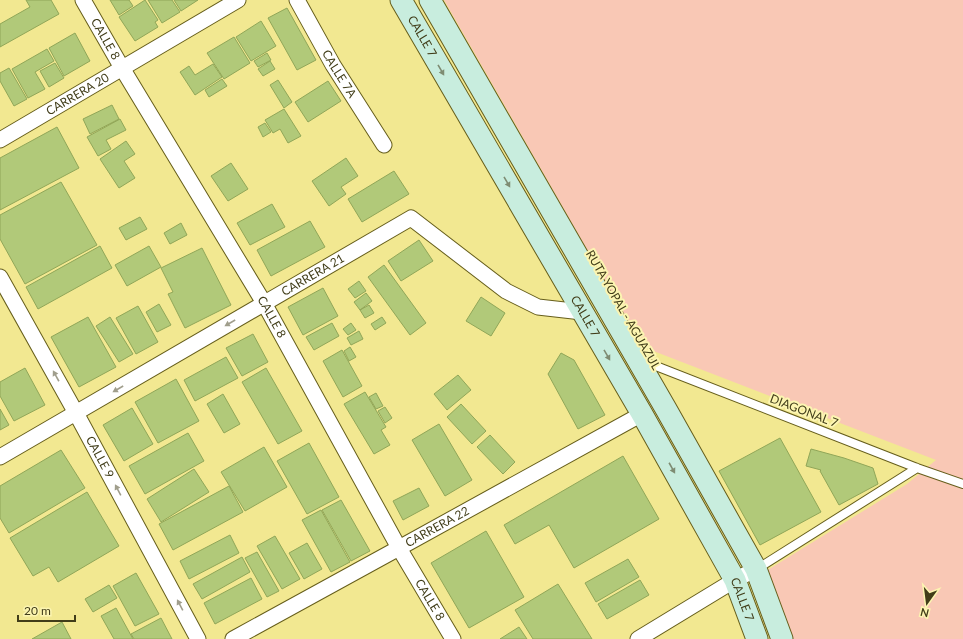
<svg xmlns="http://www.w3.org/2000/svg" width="963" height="639" viewBox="0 0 963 639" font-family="Lato,sans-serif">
  <rect width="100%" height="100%" fill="#f2e891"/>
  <path fill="#f9c8b5" d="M444,0H963V639H792L766,571L907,484L936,460L643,347Z"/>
  <path fill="#b1c979" stroke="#90a658" d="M26,0H51L59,14L0,47V24L30,7Z
    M110,0H129L133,6L119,15Z
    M145,0L158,20L155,22L158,27L135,41L119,17Z
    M148,0H172L180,12L162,23Z
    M174,0H198L181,11Z
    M287,8L316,60L297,70L268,18Z
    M261,21L276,46L251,61L236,37Z
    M75,33L90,61L64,76L49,48Z
    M234,37L250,63L224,79L207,53Z
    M47,49L54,61L35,72L45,89L28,98L12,69Z
    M267,53L271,60L258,67L254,61Z
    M270,61L275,69L263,76L258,69Z
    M55,63L64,78L49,87L40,71Z
    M213,64L222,77L195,95L180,72L189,66L195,75Z
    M9,68L27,99L14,106L0,81V73Z
    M222,79L227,86L209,97L205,90Z
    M278,80L292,102L284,108L270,85Z
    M328,81L341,101L308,122L295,102Z
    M112,105L119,119L90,134L83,119Z
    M284,109L301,136L288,143L280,129L273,133L265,120Z
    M120,119L126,130L106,140L111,149L98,156L87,137Z
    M265,123L271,132L263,137L258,127Z
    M57,127L79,168L0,210V158Z
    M126,141L135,154L124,161L135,178L119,188L100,159Z
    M346,158L358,176L341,187L346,194L329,206L312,181Z
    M231,163L248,189L228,201L211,176Z
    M394,171L409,194L362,222L348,199Z
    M61,182L97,245L25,284L0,239V215Z
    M272,204L285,227L250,245L237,223Z
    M140,217L147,229L126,240L119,228Z
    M310,221L325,247L271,276L257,250Z
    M181,223L187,235L170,244L164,233Z
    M419,240L433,261L401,281L388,261Z
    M100,246L112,268L38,309L26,287Z
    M149,246L161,267L127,286L115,265Z
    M202,248L231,305L185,328L168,294L173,292L161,268Z
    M384,265L426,323L410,335L368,277Z
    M359,281L366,291L355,298L348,289Z
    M323,288L338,316L303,335L288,307Z
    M366,293L372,301L360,310L354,302Z
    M481,297L505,313L491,336L466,321Z
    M159,304L171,325L157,332L146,312Z
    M369,305L374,313L365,318L360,310Z
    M138,306L158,342L136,354L116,318Z
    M88,317L116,367L79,387L51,337Z
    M110,317L133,354L119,362L96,326Z
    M382,317L386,323L375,330L371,324Z
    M332,323L339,336L314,350L306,337Z
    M351,323L356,330L348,335L343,329Z
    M359,331L363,339L351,345L347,338Z
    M253,334L268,362L242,376L226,348Z
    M350,347L356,357L349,361L344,351Z
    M342,350L362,386L343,397L323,361Z
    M561,353L574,360L605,415L578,429L548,374Z
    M226,357L238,378L195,401L184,380Z
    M25,368L45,405L14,421L0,396V382Z
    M266,368L302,431L278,444L242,382Z
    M458,375L471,390L447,410L434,394Z
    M176,379L199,421L158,443L135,402Z
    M365,392L386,427L381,430L390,445L374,454L344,404Z
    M376,393L383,406L376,409L369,397Z
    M223,394L240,424L224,433L207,404Z
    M461,404L486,431L472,444L447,417Z
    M385,407L392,418L385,423L378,411Z
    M132,408L153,444L124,461L103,425Z
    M0,409L9,425L0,430Z
    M439,424L472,480L445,496L412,440Z
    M188,433L204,461L145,494L129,466Z
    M490,435L515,462L503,474L477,447Z
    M780,438L821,512L760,545L719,471Z
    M309,443L339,497L307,514L277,461Z
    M264,447L287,487L245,511L221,472Z
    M811,449L844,458L873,468L878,484L839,505L820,471L821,470L806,466Z
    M61,450L85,488L9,533L0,518V486Z
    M623,456L659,519L574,568L549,525L515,544L504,525Z
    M194,469L209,492L161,522L147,499Z
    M229,486L243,512L173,550L159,524Z
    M419,488L429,506L403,520L393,501Z
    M87,492L119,546L58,582L49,567L33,576L10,538Z
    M341,500L370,551L351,561L322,510Z
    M321,510L350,562L331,572L302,520Z
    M486,531L524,597L469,628L431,563Z
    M230,535L239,553L189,579L180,561Z
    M275,536L300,579L282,589L257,546Z
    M307,543L322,569L304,579L289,553Z
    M257,552L279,591L267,597L245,558Z
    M242,557L250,572L202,599L193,584Z
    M628,559L639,577L596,602L585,583Z
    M136,573L159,614L135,626L113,586Z
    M251,578L262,599L215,624L204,603Z
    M640,580L649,595L607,619L598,604Z
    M558,584L592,639H533L515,610Z
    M109,585L117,598L93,612L85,599Z
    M116,608L133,639H114L101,616Z
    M161,618L172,639H134L131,634Z
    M62,622L71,639H32Z
    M519,627L527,639H500Z"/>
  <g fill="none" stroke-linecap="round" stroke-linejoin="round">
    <defs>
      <path id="lane" d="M643,361L917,468L963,484
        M757,569L917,468"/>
      <g id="street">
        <path id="s1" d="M83,0L122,68L264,303L399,548L453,639"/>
        <path id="s2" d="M297,0L333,65L384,145"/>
        <path id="s3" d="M0,140L238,0"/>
        <path id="s4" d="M0,277L76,413L198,639"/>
        <path id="s5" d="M0,457L411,218L506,291L538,307L582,312"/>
        <path id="s6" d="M233,639L399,548L642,414"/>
        <path d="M638,639L735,580L756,569"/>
      </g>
      <g id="secondary">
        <path id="s7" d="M401,0L642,414L735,580L757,639"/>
        <path d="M430,0L666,409L756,569L782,639"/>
      </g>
    </defs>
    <use href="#lane" stroke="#665e1b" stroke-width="10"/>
    <use href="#street" stroke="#665e1b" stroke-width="17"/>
    <use href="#secondary" stroke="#665e1b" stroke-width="23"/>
    <use href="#lane" stroke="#fff" stroke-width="8"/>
    <use href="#street" stroke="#fff" stroke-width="15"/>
    <use href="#secondary" stroke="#c8edde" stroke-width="21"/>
  </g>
  <defs><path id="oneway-solid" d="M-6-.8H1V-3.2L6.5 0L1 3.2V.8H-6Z"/></defs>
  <g fill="#7e8c72">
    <use href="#oneway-solid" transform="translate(441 70) rotate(60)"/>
    <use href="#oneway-solid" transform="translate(507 182) rotate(60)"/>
    <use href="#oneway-solid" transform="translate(607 355) rotate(60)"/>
    <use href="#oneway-solid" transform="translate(672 468) rotate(61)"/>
  </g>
  <g fill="#a09e8c">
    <use href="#oneway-solid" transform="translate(230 323) rotate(150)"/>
    <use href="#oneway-solid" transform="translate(56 376) rotate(-119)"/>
    <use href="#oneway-solid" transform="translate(118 389) rotate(150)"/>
    <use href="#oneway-solid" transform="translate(118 490) rotate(-118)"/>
    <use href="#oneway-solid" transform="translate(180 605) rotate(-118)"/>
  </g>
  <g text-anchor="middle" stroke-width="4" stroke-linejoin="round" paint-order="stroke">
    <g font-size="12" fill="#413d19" stroke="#fcf5b1">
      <text dy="4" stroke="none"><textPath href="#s7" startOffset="42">CALLE 7</textPath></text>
      <text dy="4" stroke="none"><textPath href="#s1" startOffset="45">CALLE 8</textPath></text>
      <text dy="4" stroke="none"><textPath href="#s2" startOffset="85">CALLE 7A</textPath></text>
      <text dy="4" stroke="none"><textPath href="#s3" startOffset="90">CARRERA 20</textPath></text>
      <text dy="4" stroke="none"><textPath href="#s5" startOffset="362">CARRERA 21</textPath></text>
      <text transform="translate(623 310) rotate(60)" y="4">RUTA YOPAL - AGUAZUL</text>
      <text dy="4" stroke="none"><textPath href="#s1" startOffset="369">CALLE 8</textPath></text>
      <text dy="4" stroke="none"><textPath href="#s7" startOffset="366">CALLE 7</textPath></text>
      <text transform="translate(804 411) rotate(21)" y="4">DIAGONAL 7</text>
      <text dy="4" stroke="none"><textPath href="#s4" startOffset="206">CALLE 9</textPath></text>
      <text dy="4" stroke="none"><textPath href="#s6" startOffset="233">CARRERA 22</textPath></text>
      <text dy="4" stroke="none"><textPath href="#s1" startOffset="693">CALLE 8</textPath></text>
      <text dy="4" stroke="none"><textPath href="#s7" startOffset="690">CALLE 7</textPath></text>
    </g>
  </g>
  <g transform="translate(927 603) rotate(194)" stroke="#fcf5b1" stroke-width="3" paint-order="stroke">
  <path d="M0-3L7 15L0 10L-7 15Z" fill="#413d19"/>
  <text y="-6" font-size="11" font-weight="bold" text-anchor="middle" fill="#413d19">N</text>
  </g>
  <path d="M18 615v6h57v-6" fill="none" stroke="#413d19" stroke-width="2"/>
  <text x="24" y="615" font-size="12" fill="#413d19" stroke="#fcf5b1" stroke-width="3" paint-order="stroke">20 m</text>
</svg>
